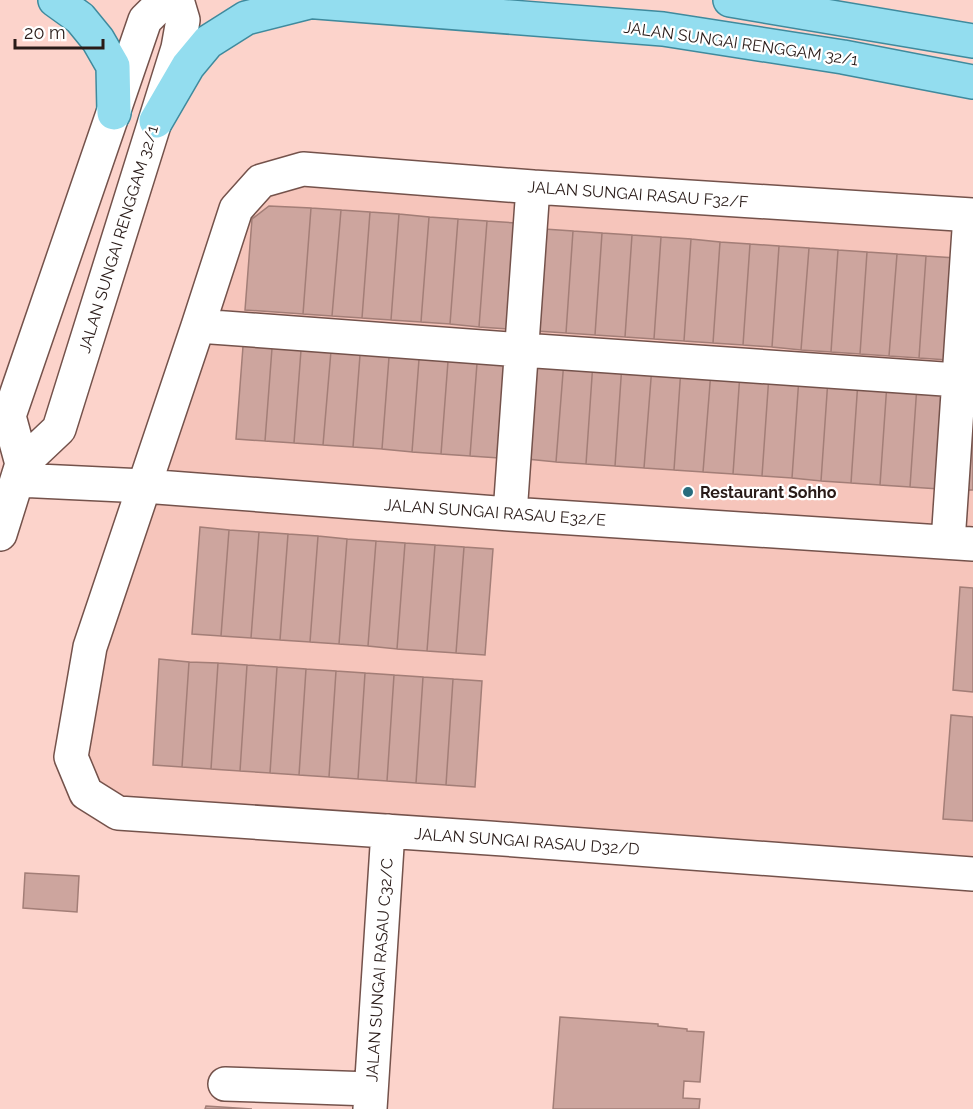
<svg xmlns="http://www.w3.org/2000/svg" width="973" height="1109" viewBox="0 0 973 1109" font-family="Raleway,sans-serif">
  <rect width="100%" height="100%" fill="#fcd3cb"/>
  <path fill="#f6c5bb" d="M309,179L973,227V864L127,802L95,783L83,758L98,659L243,219L265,192Z"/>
  <path fill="#cda59e" stroke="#a37e77" stroke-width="1.5" d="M269,206L311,208L303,314L245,310L252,219Z
    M311,208L341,210L332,316L303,314Z
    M341,210L370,212L362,318L332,316Z
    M370,212L399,214L391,320L362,318Z
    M399,214L429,217L421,322L391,320Z
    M429,217L458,219L450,324L421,322Z
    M458,219L487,221L479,327L450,324Z
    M487,221L516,223L508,329L479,327Z
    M544,229L573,231L566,333L536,331Z
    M573,231L602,233L595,335L566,333Z
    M602,233L632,235L625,337L595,335Z
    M632,235L661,237L654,339L625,337Z
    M661,237L691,239L684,341L654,339Z
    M691,239L720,242L713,343L684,341Z
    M720,242L750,244L743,345L713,343Z
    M750,244L779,246L772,347L743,345Z
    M779,246L809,248L801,350L772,347Z
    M809,248L838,250L831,352L801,350Z
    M838,250L867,252L860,354L831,352Z
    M867,252L897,254L889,356L860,354Z
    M897,254L926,256L919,358L889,356Z
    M926,256L956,258L948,360L919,358Z
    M244,333L273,335L265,441L236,439Z
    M273,335L302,337L294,443L265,441Z
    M302,337L332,339L323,445L294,443Z
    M332,339L361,342L353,447L323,445Z
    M361,342L390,344L382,449L353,447Z
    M390,344L420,346L412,452L382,449Z
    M420,346L449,348L441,454L412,452Z
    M449,348L478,350L470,456L441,454Z
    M478,350L507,352L499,458L470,456Z
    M534,358L564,360L556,462L527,459Z
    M564,360L593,362L586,464L556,462Z
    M593,362L622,364L615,466L586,464Z
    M622,364L652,366L644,468L615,466Z
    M652,366L681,368L674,470L644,468Z
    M681,368L711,371L703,472L674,470Z
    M711,371L740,373L733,474L703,472Z
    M740,373L769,375L762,476L733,474Z
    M769,375L799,377L792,478L762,476Z
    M799,377L828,379L821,481L792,478Z
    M828,379L858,381L851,483L821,481Z
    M858,381L887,383L880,485L851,483Z
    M887,383L917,385L910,487L880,485Z
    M917,385L946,387L939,489L910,487Z
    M973,406V490H967Z
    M200,527L229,530L221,636L192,634Z
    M229,530L259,532L251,638L221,636Z
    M259,532L288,534L280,640L251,638Z
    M288,534L318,536L310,642L280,640Z
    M318,536L347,539L339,644L310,642Z
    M347,539L376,541L368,646L339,644Z
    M376,541L405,543L397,649L368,646Z
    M405,543L435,545L427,651L397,649Z
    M435,545L464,547L456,653L427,651Z
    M464,547L493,549L485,655L456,653Z
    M960,587L973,588V692L953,690Z
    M159,659L189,662L182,767L153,765Z
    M189,662L218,663L211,769L182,767Z
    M218,663L247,665L240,771L211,769Z
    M247,665L277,667L270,773L240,771Z
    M277,667L306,669L299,775L270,773Z
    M306,669L336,671L329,777L299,775Z
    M336,671L365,673L358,779L329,777Z
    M365,673L394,675L387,781L358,779Z
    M394,675L423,677L416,783L387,781Z
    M423,677L453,679L446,785L416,783Z
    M453,679L482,681L475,787L446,785Z
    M951,715L973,717V821L943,819Z
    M25,873L79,876L77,912L23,908Z
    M560,1017L658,1024V1026L687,1029V1031L704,1032L700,1082L684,1081L683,1098L700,1099L699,1109H553Z
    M206,1106L252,1109H205Z"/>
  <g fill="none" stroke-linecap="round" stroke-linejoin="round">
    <defs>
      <path id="minor" d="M973,215L533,187L303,169L261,181L236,209L198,326L90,647L71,757L86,793L118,813L489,838L973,874
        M198,326L522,350L973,381
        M22,464L59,429L178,48L183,20L177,0
        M17,480L144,486L510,514L973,544
        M510,514L533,187
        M0,534L22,464L9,416L145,20L165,0
        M948,542L970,215
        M225,1084L371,1089
        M370,1109L388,831"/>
      <path id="major" d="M55,0L80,18L98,40L113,66L114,113
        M291,0L663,29L843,57L973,82
        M730,0L973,41
        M156,121L188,66L208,42L246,18L313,1"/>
    </defs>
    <use href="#minor" stroke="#74524b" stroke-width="36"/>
    <use href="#major" stroke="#3f8a9d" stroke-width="36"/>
    <use href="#minor" stroke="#fff" stroke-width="33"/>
    <use href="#major" stroke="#93ddef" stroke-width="33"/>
  </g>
  <circle fill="#286c7d" stroke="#fff" stroke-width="2" cx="688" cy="492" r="6"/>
  <g text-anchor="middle" stroke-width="4.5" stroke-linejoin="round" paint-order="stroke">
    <g font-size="16" fill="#291b18" stroke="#fff">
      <text transform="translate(741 43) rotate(8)" y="6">JALAN SUNGAI RENGGAM 32/1</text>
      <text transform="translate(638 194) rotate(4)" y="6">JALAN SUNGAI RASAU F32/F</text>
      <text transform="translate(118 239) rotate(-73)" y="6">JALAN SUNGAI RENGGAM 32/1</text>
      <text transform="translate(495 512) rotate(4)" y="6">JALAN SUNGAI RASAU E32/E</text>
      <text transform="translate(527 841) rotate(4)" y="6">JALAN SUNGAI RASAU D32/D</text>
      <text transform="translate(379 970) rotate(-86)" y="6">JALAN SUNGAI RASAU C32/C</text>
    </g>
    <g font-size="16" font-weight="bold" fill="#291b18" stroke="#fff" text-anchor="start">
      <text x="700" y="498">Restaurant Sohho</text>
    </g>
  </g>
  <path d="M15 39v9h88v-9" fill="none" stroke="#291b18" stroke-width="3"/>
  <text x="24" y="39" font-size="18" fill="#291b18" stroke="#ffffff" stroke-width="4.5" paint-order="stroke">20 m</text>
</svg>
